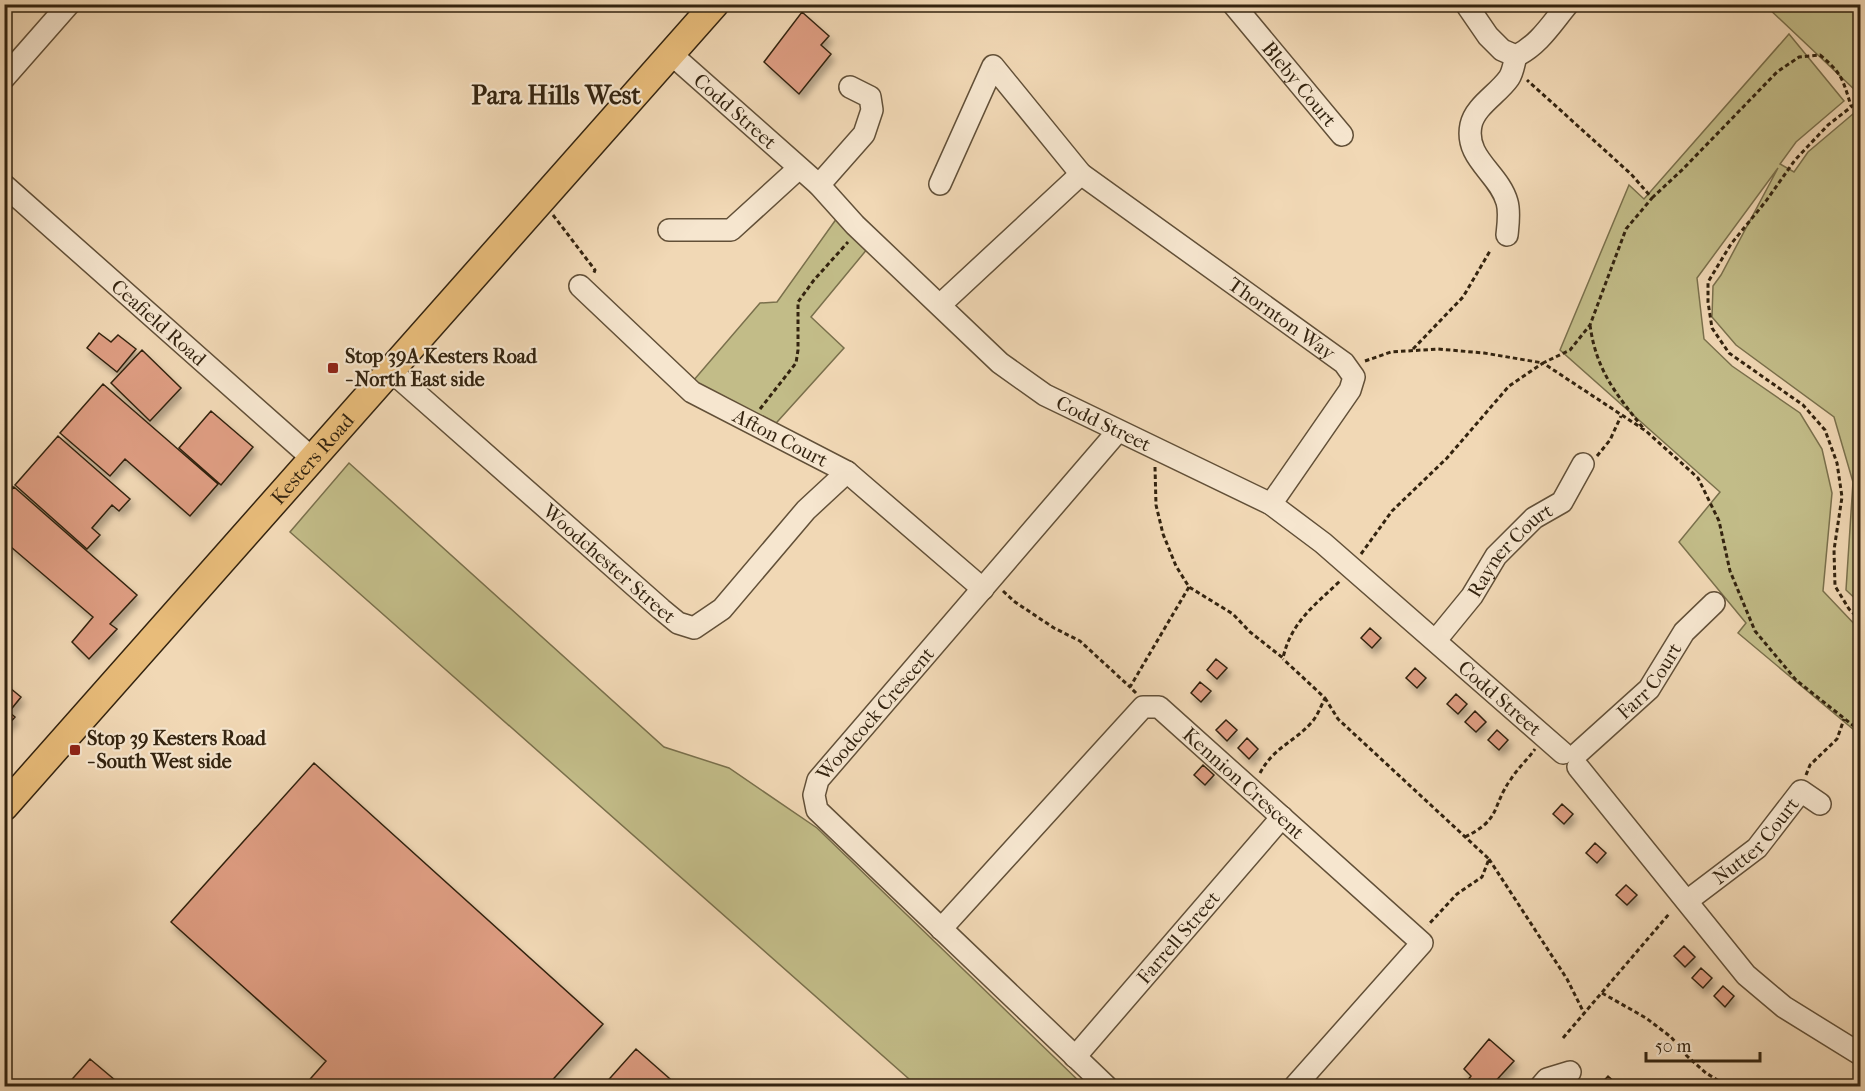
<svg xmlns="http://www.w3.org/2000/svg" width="1865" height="1091" viewBox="0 0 1865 1091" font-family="'IM FELL French Canon',serif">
  <defs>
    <filter id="shadow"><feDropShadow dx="3.5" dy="6" stdDeviation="3" flood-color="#0004"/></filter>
  </defs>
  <rect width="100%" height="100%" fill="#f1d8b5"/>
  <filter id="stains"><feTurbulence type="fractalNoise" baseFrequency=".00333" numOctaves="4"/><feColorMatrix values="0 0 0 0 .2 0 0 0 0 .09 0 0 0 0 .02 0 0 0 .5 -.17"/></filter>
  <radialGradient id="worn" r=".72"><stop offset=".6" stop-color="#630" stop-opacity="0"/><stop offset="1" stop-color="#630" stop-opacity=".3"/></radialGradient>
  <path fill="#c2bc88" stroke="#7a704c" stroke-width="1.5" d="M1765,5H1860V88L1856,91Z
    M1789,34L1844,101L1796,142L1780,164L1794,172L1808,152L1860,108V603L1846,590L1853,482L1834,417L1736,345L1712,317L1713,286L1721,275L1778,168L1697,278L1704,339L1732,366L1800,413L1822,449L1832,493L1823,591L1860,630V735L1738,633L1746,623L1679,542L1720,492L1560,350L1629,185L1644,199Z
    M842,211L873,242L811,317L844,348L768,432L687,388L760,303L777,302Z
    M349,463L664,747L729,768L817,828L1084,1086H917L290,532Z"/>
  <path fill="#de9d82" stroke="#33230f" stroke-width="1.5" filter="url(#shadow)" d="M802,12L829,36L821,45L831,54L799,94L764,62Z
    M99,333L111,342L118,335L136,349L117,372L87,348Z
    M142,350L181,388L150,421L111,383Z
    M103,384L218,484L190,516L125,459L110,476L60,433Z
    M211,411L253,447L221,485L179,448Z
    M58,436L130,499L119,511L112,505L92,528L100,535L87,549L15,485Z
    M4,479L13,487L4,497Z
    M14,487L137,595L110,624L117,629L89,659L72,642L93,617L4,541V498Z
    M1370,628L1381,638L1372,648L1361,638Z
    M1216,659L1227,668L1217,679L1207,670Z
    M1415,668L1426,678L1417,688L1406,678Z
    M1200,682L1211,691L1201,702L1191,693Z
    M4,683L21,697L9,712L15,717L4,729Z
    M1456,694L1467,704L1458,714L1447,704Z
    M1475,711L1486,722L1476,732L1465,722Z
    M1226,720L1237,730L1227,741L1216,730Z
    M1497,730L1508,740L1499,750L1488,740Z
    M1247,738L1258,749L1249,759L1238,748Z
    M314,763L603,1024L547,1086H304L326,1061L171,922Z
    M1203,765L1214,775L1205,785L1194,775Z
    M1562,804L1573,814L1564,824L1553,814Z
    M1595,843L1606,853L1597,863L1586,853Z
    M1626,885L1637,895L1627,905L1616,895Z
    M1684,946L1695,957L1685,967L1674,956Z
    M1701,968L1712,978L1703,988L1692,978Z
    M1723,986L1734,996L1725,1007L1714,996Z
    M1489,1039L1514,1061L1491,1086H1475L1468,1080L1471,1076L1464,1069Z
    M636,1049L678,1086H603Z
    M90,1059L122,1086H66Z
    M1608,1076L1619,1086H1599Z"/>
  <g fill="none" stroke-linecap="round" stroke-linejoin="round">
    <defs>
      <g id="minor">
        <path id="s1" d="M1233,4L1342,135"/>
        <path d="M1466,4L1488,36L1502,50L1516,56C1539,45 1552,23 1568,4"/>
        <path id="s2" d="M671,54L819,185L855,225L1000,363L1045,395L1271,504L1323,543L1563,753"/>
        <path d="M4,78L69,4"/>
        <path id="s3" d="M940,184L993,66L1081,174L1344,363L1354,377L1350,390L1271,504"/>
        <path id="s4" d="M4,185L313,459"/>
        <path d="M819,185L864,134L872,110L870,97L850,87"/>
        <path d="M669,230H731L799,168"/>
        <path d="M1507,235C1508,225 1510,212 1507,202C1499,173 1464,158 1471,125C1475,106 1498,94 1509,78C1513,72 1514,63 1516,56"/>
        <path id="s5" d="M580,286L692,392L847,472L983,589"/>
        <path d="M940,305L1081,174"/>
        <path id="s6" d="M391,371L661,609L678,623L694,628L722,609L806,510L847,472"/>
        <path id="s7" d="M1436,640L1472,596L1496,556L1534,518L1562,502L1583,464"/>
        <path id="s8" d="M1578,753L1649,689L1684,632L1714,603"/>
        <path d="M1578,767L1746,975L1784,1007L1860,1054"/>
        <path id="s9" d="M1687,901L1757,848L1801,791L1820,804"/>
        <path id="s10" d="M941,929L1143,707H1159L1422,943L1295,1086"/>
        <path id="s11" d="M1075,1057L1282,817"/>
        <path id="s12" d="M1106,1086L817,810L814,795L818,780L1118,431"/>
        <path d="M1541,1086L1547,1079L1570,1072"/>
      </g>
      <g id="major">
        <path id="s13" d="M4,807L715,4"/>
      </g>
    </defs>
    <use href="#minor" stroke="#625038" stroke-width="24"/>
    <use href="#major" stroke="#33230f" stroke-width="30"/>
    <path stroke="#33230f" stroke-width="3" stroke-dasharray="4.5 3" stroke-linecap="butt" d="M1860,100L1828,125L1795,160L1766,201L1731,244L1708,282V302L1712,328L1729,353L1803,405L1825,430L1837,463L1842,497L1834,550L1835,586L1849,609L1860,620
      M1652,198L1683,169L1777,72L1799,57L1820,55C1842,73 1843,80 1851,106
      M553,215L595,270L593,275
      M1590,325C1596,370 1616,394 1643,428
      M1413,349L1463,297L1490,251
      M1365,361L1391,352L1438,349L1484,353L1543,363L1570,350L1590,325L1626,229L1652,198L1631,174L1527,80
      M760,409L796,363L798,350V302L814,280L848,242
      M1597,456L1610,440L1621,416
      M1155,467L1156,505L1163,534L1176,566L1189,587L1233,614L1250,632L1283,658C1291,622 1315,605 1340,581
      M1361,554L1392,511L1447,458L1509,386L1543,363L1646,431L1698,478L1719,521L1730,571L1755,631L1796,680L1860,731
      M1003,591L1015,602L1054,628L1080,641L1130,687
      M1136,693L1130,687L1189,587
      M1325,698L1338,719L1489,859L1482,877L1457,894L1428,925
      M1260,773C1274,747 1293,743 1311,723C1317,717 1321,706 1325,698L1283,659
      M1806,775L1810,765L1837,739L1844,719
      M1465,837C1502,819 1491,807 1511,779C1518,768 1528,759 1535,749
      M1489,859L1567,979L1584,1013
      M1602,993L1646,1018L1671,1037L1687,1056L1706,1073L1727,1086
      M1563,1038L1669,914"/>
    <use href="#minor" stroke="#f6e6cf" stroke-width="21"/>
    <use href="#major" stroke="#e8bc7a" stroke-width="27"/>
  </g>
  <g fill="#8f2418" stroke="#f6e6cf" stroke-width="2">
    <rect x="327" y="362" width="12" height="12" rx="3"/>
    <rect x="69" y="744" width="12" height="12" rx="3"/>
  </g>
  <g text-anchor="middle" stroke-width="4.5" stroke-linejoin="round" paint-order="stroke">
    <g font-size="20" fill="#33230f" stroke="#f6e6cf">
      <text dy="7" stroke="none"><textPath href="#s1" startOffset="104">Bleby Court</textPath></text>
      <text dy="7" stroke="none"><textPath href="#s2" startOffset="86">Codd Street</textPath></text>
      <text dy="7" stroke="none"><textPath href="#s3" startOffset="516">Thornton Way</textPath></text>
      <text dy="7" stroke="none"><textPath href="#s4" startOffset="207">Ceafield Road</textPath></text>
      <text dy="7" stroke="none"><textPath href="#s2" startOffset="572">Codd Street</textPath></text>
      <text dy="7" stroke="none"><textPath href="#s5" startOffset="254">Afton Court</textPath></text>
      <text dy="7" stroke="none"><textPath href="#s13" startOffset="465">Kesters Road</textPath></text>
      <text dy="7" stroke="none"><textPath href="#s7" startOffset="117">Rayner Court</textPath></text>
      <text dy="7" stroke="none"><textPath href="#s6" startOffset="291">Woodchester Street</textPath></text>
      <text dy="7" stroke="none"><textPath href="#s8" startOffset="102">Farr Court</textPath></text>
      <text dy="7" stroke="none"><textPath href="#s2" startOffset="1058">Codd Street</textPath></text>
      <text dy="7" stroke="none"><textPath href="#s12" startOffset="518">Woodcock Crescent</textPath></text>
      <text dy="7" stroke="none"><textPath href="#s10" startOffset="430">Kennion Crescent</textPath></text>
      <text dy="7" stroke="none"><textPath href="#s9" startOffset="92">Nutter Court</textPath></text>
      <text dy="7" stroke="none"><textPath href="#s11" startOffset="158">Farrell Street</textPath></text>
    </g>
    <g font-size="20" font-weight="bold" fill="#33230f" stroke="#f6e6cf" text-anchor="start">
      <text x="345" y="363">Stop 39A Kesters Road<tspan x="345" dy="23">- North East side</tspan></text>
      <text x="87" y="745">Stop 39 Kesters Road<tspan x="87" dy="23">- South West side</tspan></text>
    </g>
    <g font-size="26" font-weight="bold" fill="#33230f" stroke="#f6e6cf">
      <text x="556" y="104">Para Hills West</text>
    </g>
  </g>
  <rect width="1865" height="1091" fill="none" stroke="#f1d8b5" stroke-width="24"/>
  <rect x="6" y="6" width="1853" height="1079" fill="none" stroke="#33230f" stroke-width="3"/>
  <rect x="12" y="12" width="1841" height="1067" fill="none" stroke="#33230f" stroke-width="1.5"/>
  <path d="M1646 1052v9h114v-9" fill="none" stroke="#33230f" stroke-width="3"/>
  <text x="1655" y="1052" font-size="18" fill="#33230f" stroke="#f6e6cf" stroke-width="4.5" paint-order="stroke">50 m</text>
  <rect width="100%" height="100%" filter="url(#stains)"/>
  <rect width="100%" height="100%" fill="url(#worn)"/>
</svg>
